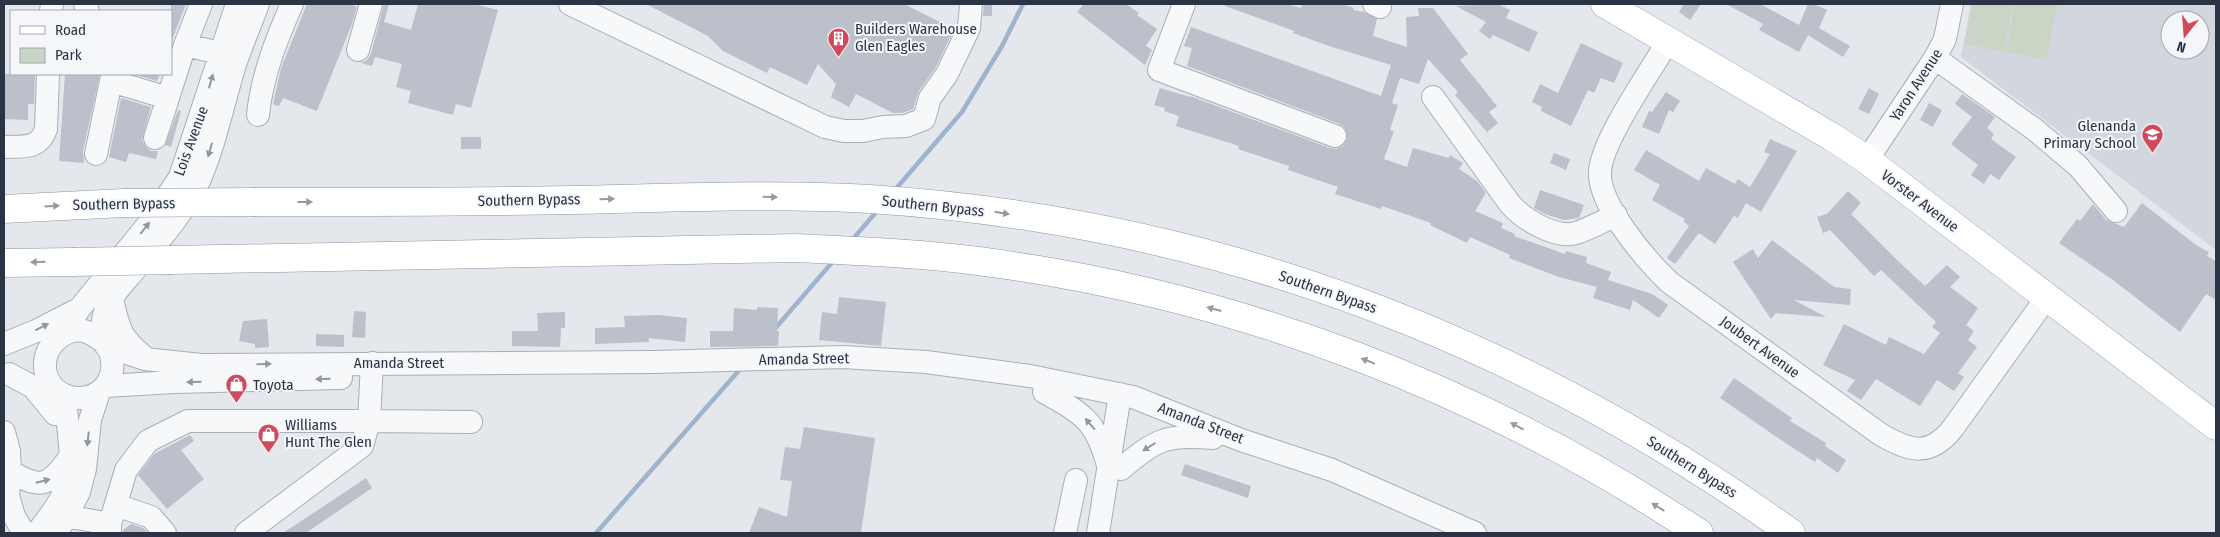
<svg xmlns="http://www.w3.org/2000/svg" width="2220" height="537" viewBox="0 0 2220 537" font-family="'Fira Sans Condensed',sans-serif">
  <rect width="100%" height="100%" fill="#e4e7ec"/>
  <path fill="#d2d6de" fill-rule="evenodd" d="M1971,4H2216V250L1961,57ZM2170,20H2200V50H2170Z"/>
  <path fill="#c9d6c5" d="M1972,4H2013L2004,52L1964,44Z
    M2015,4H2057L2046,60L2006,52Z"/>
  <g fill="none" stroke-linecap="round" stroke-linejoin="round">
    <path stroke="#9fb4cc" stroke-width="4.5" d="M894,191L962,112L1002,46L1023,4
      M852,240L878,210
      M773,331L835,259
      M596,533L742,367"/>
  </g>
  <path fill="#bbc0ca" d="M171,4H186L172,40H171Z
    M307,4H350L357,7L352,24L317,111L283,98L279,106L273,104L281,68Z
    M384,4H389L384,22L411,30L418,4H473L498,10L471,108L456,104L453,115L408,103L411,91L396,87L402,64L375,57L372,66L361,63L367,60L371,54Z
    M646,4H904L954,29L936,67L919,91L913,109L903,113H893L856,94L849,107L831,97L836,84L818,64L807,85L770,67L767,73L723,51L708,36Z
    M984,4H992V16H983Z
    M1084,4H1126L1139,13L1137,15L1157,29L1146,46L1152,50L1145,65L1077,12Z
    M1225,4H1287L1301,8L1302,4H1341L1354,8L1353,10L1364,12L1377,19L1373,36L1407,47L1406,17L1419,16L1418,8H1433L1468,54L1460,60L1497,106L1489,112L1498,123L1487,132L1455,95L1458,92L1428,59L1419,84L1400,78L1392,103L1398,105L1390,130L1394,131L1384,159L1407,167L1413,148L1449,158L1450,155L1463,163L1459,169L1477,181L1486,193L1475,211L1503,223L1501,228L1515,234L1514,236L1565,254L1566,251L1587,257L1586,263L1611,272L1608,280L1652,294L1668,305L1659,318L1633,300L1630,310L1593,298L1597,287L1559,277L1509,258L1510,255L1470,237L1467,243L1430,225L1431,223L1382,206L1381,209L1335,194L1338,187L1288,170L1289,166L1238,149L1239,146L1176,126L1179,116L1164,111L1165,108L1154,105L1160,88L1190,97V96L1330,148L1337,149L1343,146L1347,140L1345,128L1340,124L1187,66L1192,48L1184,46L1191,27L1381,96L1391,65L1329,46L1293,33L1294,31L1225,6Z
    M1498,4L1510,10L1506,18L1538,32L1529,52L1493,35L1490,39L1479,31L1486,22L1456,6Z
    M1684,4H1701L1690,20L1679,12Z
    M1726,4H1760L1799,25L1808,4H1814L1827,10L1819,28L1850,46L1843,57L1808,35L1799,52L1759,30L1763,24Z
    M1581,43L1623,63L1614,83L1601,78L1594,93L1588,90L1571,126L1541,111L1542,107L1532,102L1540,84L1558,93Z
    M4,74H35L34,104H28V120L4,119Z
    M65,74H100L83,151L84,163L59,161Z
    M133,74H160L157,81Z
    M1869,88L1879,94L1869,114L1858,109Z
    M1666,92L1680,101L1673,112L1669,110L1659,134L1642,127L1649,111L1652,112Z
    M1962,94L1995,117L1987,128L1994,134L1991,139L2016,157L1999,180L1990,174L1984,184L1971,175L1978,165L1951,144L1972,117L1955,104Z
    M121,98L151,107L142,140L146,147L151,151H158L156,159L129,153L126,162L109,157Z
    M1929,103L1942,110L1933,127L1920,120Z
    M178,110L181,111L171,147L165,145Z
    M461,137H481V149H461Z
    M1770,139L1797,151L1761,212L1746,203L1738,218L1734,216L1715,244L1699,233L1675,264L1667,258L1689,226L1683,221L1685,219L1652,200L1660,185L1634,170L1646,150L1699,181L1706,168L1735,184L1738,179L1750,187L1770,154L1764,152Z
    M1554,153L1570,159L1566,170L1550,163Z
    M1540,190L1584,205L1579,218L1564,220L1545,214L1534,208Z
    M1848,191L1861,203L1851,214L1898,261L1925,286L1947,265L1960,277L1950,287L1978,308L1966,325L1974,331L1968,340L1977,347L1958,373L1964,377L1954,391L1937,380L1920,406L1876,379L1861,400L1847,391L1855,380L1823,365L1844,324L1886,345L1889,337L1924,354L1940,333L1932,327L1936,322L1881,270L1874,276L1830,230L1823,233L1817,217L1827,214Z
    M2142,203L2196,245L2209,252L2207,256L2216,261V300L2206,294L2180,332L2113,280L2059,243L2077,219L2080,221L2093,204L2106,220L2124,227Z
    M1772,240L1834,287L1851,289L1850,305L1794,300L1826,317L1776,313L1771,319L1733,262L1753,249L1758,258Z
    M839,297L886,302L881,346L819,340L822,312L837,314Z
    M757,307L778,308L777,331H779L778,346L710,347V331H733L734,308L757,310Z
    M354,311L366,312L365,338L352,337Z
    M565,312V328H561L560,347L512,346V331H538L537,313Z
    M659,315L687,318L685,342L649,338V342L595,344V328L625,327L624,316Z
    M267,319L269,347L255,348V344L239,341L243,321Z
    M316,334L344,335V347L316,346Z
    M1734,378L1792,418L1790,421L1826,443L1825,446L1846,460L1838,473L1817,458L1815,462L1787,444L1720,398Z
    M804,427L875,438L861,533H749L759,507L787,517L792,481L780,480L785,447L800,449Z
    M190,435L194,441L181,450L204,479L167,509L138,475L154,454Z
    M1185,464L1251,486L1248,498L1181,475Z
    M366,478L372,488L306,533H283Z
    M131,524L143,528L148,533H123V530Z"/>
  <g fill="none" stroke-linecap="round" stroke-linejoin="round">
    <defs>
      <path id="minor" d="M85,4L88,11
        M570,4L825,127L844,131H863L883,127L906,126L924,119L930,98L947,74L969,28L971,4
        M1184,4L1159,70L1335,136
        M1374,4L1380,7
        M51,11L52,4
        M1668,41C1651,71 1601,141 1600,172C1598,204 1646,260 1669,282L1880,434C1910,452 1930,457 1953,428L2047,297
        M185,45L201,4
        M358,50L371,4
        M1935,58L2034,129L2078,166L2116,211
        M1433,97L1510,204C1523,219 1555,239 1576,233C1589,229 1603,221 1616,215
        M258,115C262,76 276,40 292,4
        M155,138L168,98
        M4,147C23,146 39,150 46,129L48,74
        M96,154L111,81L168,98L185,45L220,53
        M1867,160L1935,58L1945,39L1952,4
        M112,299C119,328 119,336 143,356
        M62,335L80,308L150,222L180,177L237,4
        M104,342C98,338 92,333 84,331C65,328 46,344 45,363C43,397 86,410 106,385C113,376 114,363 110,352C109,349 106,346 104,343C102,336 102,327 103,320C106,301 121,286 133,272C156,244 182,216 198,183C214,148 222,108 233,71C240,48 250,26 258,4
        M4,344L36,331L77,310
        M106,346L145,359L201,365L653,362L843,357L926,362L1030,376L1133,397L1241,440L1332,470L1475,533
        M9,374L33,387L55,414
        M105,386L174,382L341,378
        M1044,392C1081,413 1095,419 1107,462
        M4,432L9,451L10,471L8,496L14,516L24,533
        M1121,469C1158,438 1165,435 1213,438
        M10,471C40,490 50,486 69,458
        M116,505L151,517L165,533
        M66,516L110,524
        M37,533C48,518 61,503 67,484C75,459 67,421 64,395
        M57,533L79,492L85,469L90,420L99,392
        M110,533V524L126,470L148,441L188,421H369L372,363
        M246,533L362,446L369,421L471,422
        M1065,533L1076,480
        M1098,533L1120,394"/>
      <path id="major" d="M1605,4L1832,137L1867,160L2216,426"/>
      <path id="highway" d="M256,202C361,202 466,202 571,200C671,198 771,193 870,199C1209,221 1516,336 1791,533
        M4,209L124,203
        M171,260L795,248C856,251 917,253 978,261C1236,294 1483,389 1699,533
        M4,263L72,262"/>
    </defs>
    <use href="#minor" stroke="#a9aeb7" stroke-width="24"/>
    <use href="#major" stroke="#a3abb8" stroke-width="29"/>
    <use href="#highway" stroke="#8b94a3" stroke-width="29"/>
    <use href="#minor" stroke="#f7f8fa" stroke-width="22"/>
    <use href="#major" stroke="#fff" stroke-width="28"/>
    <use href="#highway" stroke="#fff" stroke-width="28"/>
    <defs>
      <path id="highway-bridge" d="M124,203L256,202
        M72,262L171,260"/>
    </defs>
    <use href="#highway-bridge" stroke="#8b94a3" stroke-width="29" stroke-linecap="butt"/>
    <use href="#highway-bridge" stroke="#fff" stroke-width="28"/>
  </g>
  <defs><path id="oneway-solid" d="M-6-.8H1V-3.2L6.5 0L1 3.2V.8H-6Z" transform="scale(1.25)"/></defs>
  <g fill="#9196a0">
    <use href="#oneway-solid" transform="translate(211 81) rotate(-74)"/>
    <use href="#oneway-solid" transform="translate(210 150) rotate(106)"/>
    <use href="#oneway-solid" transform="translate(145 228) rotate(-52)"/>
    <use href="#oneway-solid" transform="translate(42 327) rotate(-27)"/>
    <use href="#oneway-solid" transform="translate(264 364) rotate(-1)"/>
    <use href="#oneway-solid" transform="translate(323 379) rotate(179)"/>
    <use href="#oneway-solid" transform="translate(194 382) rotate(179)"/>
    <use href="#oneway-solid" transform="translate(1090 424) rotate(-131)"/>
    <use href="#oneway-solid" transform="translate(88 439) rotate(96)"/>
    <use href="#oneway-solid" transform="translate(1149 447) rotate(148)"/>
    <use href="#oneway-solid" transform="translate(43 481) rotate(-14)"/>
  </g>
  <g fill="#959aa2">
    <use href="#oneway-solid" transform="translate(770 197) rotate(2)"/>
    <use href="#oneway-solid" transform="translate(607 199) rotate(-1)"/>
    <use href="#oneway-solid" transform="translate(305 202)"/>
    <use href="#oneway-solid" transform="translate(52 206) rotate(-3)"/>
    <use href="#oneway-solid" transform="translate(1002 213) rotate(9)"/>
    <use href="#oneway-solid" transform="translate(38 262) rotate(179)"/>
    <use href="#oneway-solid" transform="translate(1214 309) rotate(-165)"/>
    <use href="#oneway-solid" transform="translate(1368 361) rotate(-158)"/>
    <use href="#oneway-solid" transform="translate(1517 426) rotate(-152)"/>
    <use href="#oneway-solid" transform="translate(1658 507) rotate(-149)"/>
  </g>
  <defs>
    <symbol id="building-pin" viewBox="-11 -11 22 30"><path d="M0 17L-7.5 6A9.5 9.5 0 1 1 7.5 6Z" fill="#d1495b" stroke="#f4f6f9"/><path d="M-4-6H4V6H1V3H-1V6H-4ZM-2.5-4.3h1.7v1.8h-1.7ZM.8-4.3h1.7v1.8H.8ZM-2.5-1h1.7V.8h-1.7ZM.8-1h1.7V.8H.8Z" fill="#fff"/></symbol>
    <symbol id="school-pin" viewBox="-11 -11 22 30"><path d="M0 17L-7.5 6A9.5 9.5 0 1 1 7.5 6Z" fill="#d1495b" stroke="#f4f6f9"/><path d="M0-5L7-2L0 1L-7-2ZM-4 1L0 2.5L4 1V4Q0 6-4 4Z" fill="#fff"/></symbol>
    <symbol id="shop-pin" viewBox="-11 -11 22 30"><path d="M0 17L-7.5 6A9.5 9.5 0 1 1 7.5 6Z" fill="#d1495b" stroke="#f4f6f9"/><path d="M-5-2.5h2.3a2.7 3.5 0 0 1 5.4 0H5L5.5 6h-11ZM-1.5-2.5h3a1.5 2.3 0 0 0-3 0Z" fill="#fff"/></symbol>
  </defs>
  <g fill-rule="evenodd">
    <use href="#building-pin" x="826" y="26" width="25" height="34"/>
    <use href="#school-pin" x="2140" y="122" width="25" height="34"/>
    <use href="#shop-pin" x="224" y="372" width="25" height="34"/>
    <use href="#shop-pin" x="256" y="422" width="25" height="34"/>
  </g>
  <g text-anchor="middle" stroke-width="4" stroke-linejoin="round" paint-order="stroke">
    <g font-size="15" fill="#2b3445" stroke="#f4f6f9" text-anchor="start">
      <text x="855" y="34">Builders Warehouse<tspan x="855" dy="17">Glen Eagles</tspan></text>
      <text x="2136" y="131" text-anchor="end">Glenanda<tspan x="2136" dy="17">Primary School</tspan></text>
      <text x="253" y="390">Toyota</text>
      <text x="285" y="430">Williams<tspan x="285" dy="17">Hunt The Glen</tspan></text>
    </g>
    <g font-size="15" fill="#2b3445" stroke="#f4f6f9">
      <text transform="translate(1916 85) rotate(-57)" y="5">Yaron Avenue</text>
      <text transform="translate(191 141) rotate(-70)" y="5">Lois Avenue</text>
      <text transform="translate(529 200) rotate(-1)" y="5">Southern Bypass</text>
      <text transform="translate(1920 201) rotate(37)" y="5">Vorster Avenue</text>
      <text transform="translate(124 204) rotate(-1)" y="5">Southern Bypass</text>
      <text transform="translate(933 206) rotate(6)" y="5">Southern Bypass</text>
      <text transform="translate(1328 292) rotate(19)" y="5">Southern Bypass</text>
      <text transform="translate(1760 347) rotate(36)" y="5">Joubert Avenue</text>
      <text transform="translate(804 359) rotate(-1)" y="5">Amanda Street</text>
      <text x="399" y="368">Amanda Street</text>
      <text transform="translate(1201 423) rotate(21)" y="5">Amanda Street</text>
      <text transform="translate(1692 467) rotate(32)" y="5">Southern Bypass</text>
    </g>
  </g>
  <rect width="2220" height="537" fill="none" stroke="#2b3445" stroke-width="10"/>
  <rect x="10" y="10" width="162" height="65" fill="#f4f6f9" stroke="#a4a8b1"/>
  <rect x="20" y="26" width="25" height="8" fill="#ffffff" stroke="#a4a8b1"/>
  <text x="55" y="35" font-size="15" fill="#2b3445">Road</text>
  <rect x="20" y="48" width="25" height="15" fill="#c9d6c5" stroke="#a4a8b1"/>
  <text x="55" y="60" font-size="15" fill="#2b3445">Park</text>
  <g transform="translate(2185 35) rotate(197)"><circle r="24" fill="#f4f6f9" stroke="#a4a8b1"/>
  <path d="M0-4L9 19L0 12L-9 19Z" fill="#d1495b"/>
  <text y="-8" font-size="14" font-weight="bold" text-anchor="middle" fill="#2b3445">N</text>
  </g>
</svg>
